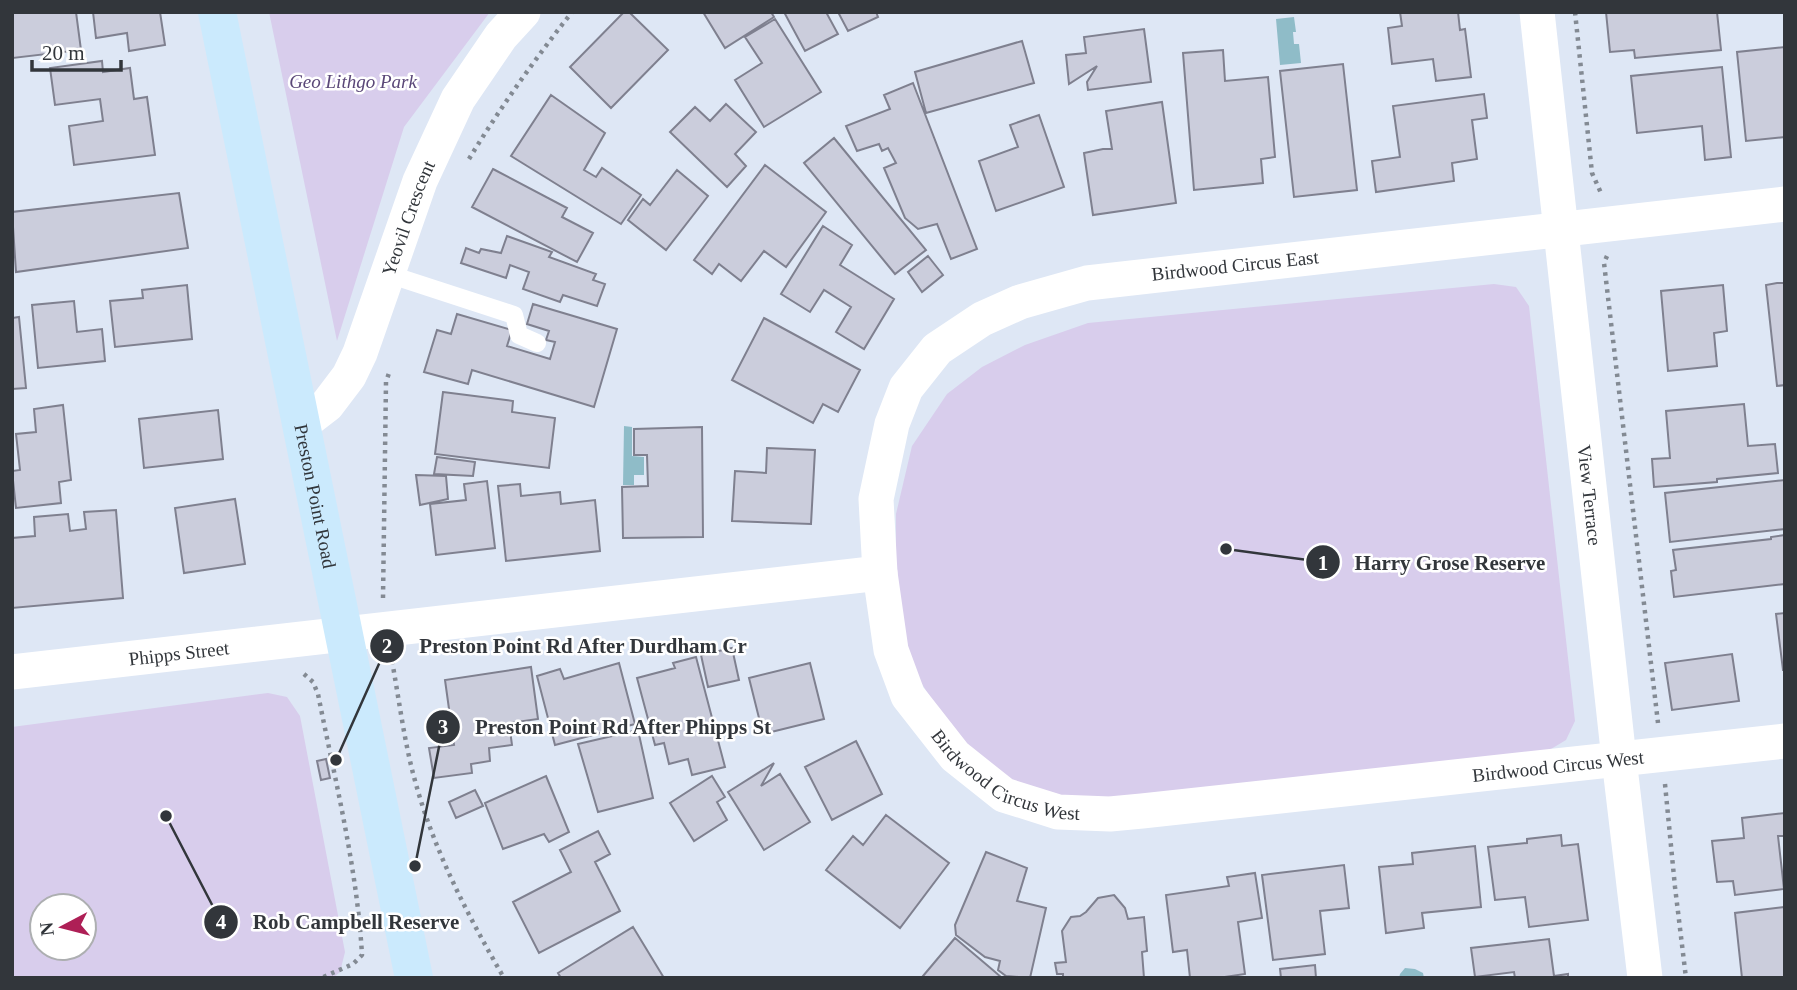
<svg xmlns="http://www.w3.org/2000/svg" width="1797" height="990" viewBox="0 0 1797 990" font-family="Georgia,serif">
  <rect width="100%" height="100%" fill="#dee7f5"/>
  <path fill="#d8cdec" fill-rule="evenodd" d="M269,12H490L404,127L337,341Z
    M1494,284L1516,287L1529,306L1575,721L1566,740L1546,752L1079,802L1011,781L955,737L912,668L896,585V514L912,446L947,394L982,367L1025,345L1088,323Z
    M268,693L287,697L300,716L345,952L340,972L333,978H12V727ZM42,906H84V948H42Z"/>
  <path fill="#8fbcc8" d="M1294,17L1296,32H1293L1294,44H1299L1301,63L1280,65L1276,19Z
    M624,426L632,427V456L644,457V475H634V485H623Z
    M1405,968L1415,969L1423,973L1424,978H1399L1400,974Z"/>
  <path fill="#cbcddc" stroke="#7f808f" stroke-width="2" d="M12,12H76L81,50L13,58Z
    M93,12H160L165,45L129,51L127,33L96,38Z
    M624,12H629L668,50L611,108L570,67Z
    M703,12H771L774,17L725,48Z
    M784,12H826L838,34L805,51Z
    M838,12H876L878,17L848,31Z
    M1400,12H1458L1460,30L1465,29L1471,77L1436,81L1433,59L1392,64L1388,28L1402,26Z
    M1606,12H1717L1721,50L1635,58L1634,50L1610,52Z
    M775,19L821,92L764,127L735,80L762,63L745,37Z
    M1144,29L1151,82L1088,90L1087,82L1097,66L1069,84L1066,55L1086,53L1084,37Z
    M1022,41L1034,83L926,113L915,72Z
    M1785,47V137L1746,141L1737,52Z
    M1223,50L1225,81L1268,77L1275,157L1261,159L1263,183L1194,190L1183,53Z
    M102,61L103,72L130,68L134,99L147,97L155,155L74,165L69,126L103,121L100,99L55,105L50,68Z
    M1343,64L1357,190L1294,197L1280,71Z
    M1722,67L1731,157L1705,160L1702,126L1637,133L1631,76Z
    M913,83L977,249L951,259L937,224L918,229L905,218L884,168L896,163L888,148L882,151L879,144L857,151L846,126L890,109L884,95Z
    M1484,94L1487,118L1472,120L1477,159L1452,163L1454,181L1376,192L1372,161L1400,157L1393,106Z
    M551,95L605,133L584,170L596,177L602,168L641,195L621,224L511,156Z
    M1162,102L1176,203L1093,215L1084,153L1103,149H1112L1106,111Z
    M726,104L756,132L735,154L746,166L727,187L670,132L695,107L710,121Z
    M1039,115L1064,187L996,211L979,161L1018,147L1010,125Z
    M834,138L926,250L895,274L804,163Z
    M765,165L826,212L786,267L764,251L741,281L719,264L712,274L694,260Z
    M493,169L567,208L562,217L593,233L577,262L472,207Z
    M677,170L708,196L666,250L628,220L643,199L650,205Z
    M179,193L188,248L16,272L12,212Z
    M823,226L852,245L840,265L894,299L864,349L836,332L851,307L824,290L810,312L781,294Z
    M507,236L552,252L549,257L596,274L593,280L605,284L597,306L563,295L560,302L523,289L529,272L510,265L506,278L461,263L466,248L479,253L481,249L501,253Z
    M928,256L943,275L922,292L908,272Z
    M1777,283H1785V385L1777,386L1766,285Z
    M187,285L192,339L115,347L110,301L143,298L142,290Z
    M1723,285L1727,331L1714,333L1717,366L1668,371L1661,291Z
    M74,301L77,332L102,329L105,361L38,368L32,305Z
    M533,304L617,329L594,407L472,370L468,384L424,372L437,330L451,334L457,314L512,330L507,346L550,359L555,342L546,340L549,331L527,324Z
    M19,317L26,388L12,389V318Z
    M764,318L860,370L838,412L823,404L813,423L732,380Z
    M443,392L513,401L512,412L555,418L549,468L435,454Z
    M1744,404L1748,446L1775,444L1778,473L1717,479V482L1654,487L1652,459L1670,458L1666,411Z
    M63,405L71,480L59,482L61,503L16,508L12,471L20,470L16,434L36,432L34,409Z
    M218,410L223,459L144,468L139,419Z
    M702,427L703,537L623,538L622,487L648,486L647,455H634V429Z
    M767,448L815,450L811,524L732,521L735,471L766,473Z
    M437,457L475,462L473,476L434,474Z
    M416,475L446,476L448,499L420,505Z
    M1785,480V529L1670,542L1665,493Z
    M487,481L495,548L436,555L430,504L466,500L464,484Z
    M520,484L521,496L560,492L561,504L595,500L600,551L506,561L498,486Z
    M235,499L245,564L184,573L175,508Z
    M116,510L123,598L12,608V538L35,536L34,517L68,514L70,531L86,529L84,512Z
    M1785,535V584L1674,597L1671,571L1676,570L1673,550L1771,539V537Z
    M1785,613V670H1783L1776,614Z
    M732,648L739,680L708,687L701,655Z
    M1732,654L1739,701L1672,710L1665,663Z
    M696,657L725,767L692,775L688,759L669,764L664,743L655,745L637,678L675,668L673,663Z
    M619,663L635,724L555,745L537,676L560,669L564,679Z
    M810,663L824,719L763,734L749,678Z
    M531,667L538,719L509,723L512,745L489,748L490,761L471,764L472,773L434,778L429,748L454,745L445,680Z
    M638,730L653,798L598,812L578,744Z
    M856,741L882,794L832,820L805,767Z
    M326,759L330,778L321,780L317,761Z
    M774,763L761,786L780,774L810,822L764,850L728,792Z
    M546,776L569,832L549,842L544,834L503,849L485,803Z
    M712,776L725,797L717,802L727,820L694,841L670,803Z
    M475,790L483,806L456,818L449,802Z
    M1785,813V836H1778L1784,889L1735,895L1733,881L1717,882L1712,841L1744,838L1742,818Z
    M886,815L949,863L900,928L826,870L853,836L863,845Z
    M598,831L610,854L595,862L620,911L539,953L513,902L571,872L560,850Z
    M1561,835L1562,846L1578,844L1588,920L1529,927L1525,897L1495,900L1488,847L1527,843V839Z
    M1475,846L1481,907L1422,913L1424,928L1386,933L1379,867L1413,864L1412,853Z
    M986,852L1027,868L1017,901L1046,908L1030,978L1006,976L998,970L1000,961L985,957L956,935L955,925Z
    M1344,865L1349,908L1320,911L1325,954L1273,960L1262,875Z
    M1255,873L1262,918L1238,922L1245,974L1218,978H1190L1187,950L1173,952L1166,895L1229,886L1227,877Z
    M1114,895L1125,908L1128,919L1144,917L1147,951L1142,952L1144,978H1063V974H1057L1055,963L1066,962L1062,931L1071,917L1080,916L1086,912L1098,898Z
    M1785,907V978H1742L1735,913Z
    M633,927L664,978H561L558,973Z
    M955,938L994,971L1002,978H925L923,976Z
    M1549,939L1554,976L1568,974V978H1515L1514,972L1475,977L1471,948Z
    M1315,965L1316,978H1281L1280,969Z"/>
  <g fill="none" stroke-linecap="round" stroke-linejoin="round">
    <path stroke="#838a93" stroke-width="4.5" stroke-dasharray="3.5 5" stroke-linecap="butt" d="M1575,12L1592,173L1601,193
      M469,159C500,108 535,59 572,12
      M1607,256L1604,263L1658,723
      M383,598L386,382L389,373
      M392,661C399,699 404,740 414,777C433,849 467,914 504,978
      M304,674L313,682L318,694C335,780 357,867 362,955L353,964L321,978
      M1665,784L1675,887L1686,978"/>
    <path stroke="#fff" stroke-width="18" d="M388,274L514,315L519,335L537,343"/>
    <g stroke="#fff" stroke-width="35">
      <path id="s1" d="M1537,12L1619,759L1645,978"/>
      <path id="s2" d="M1785,204L1087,283L1020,302L982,319L937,349L906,388L892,424L876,499L880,573L891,650L908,696L955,756L1004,795L1058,812L1110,814L1142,811L1785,741"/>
      <path id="s3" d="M301,425L327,405L349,376L360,353L420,181L458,99L501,36L523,12"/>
      <path id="s4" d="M12,672L880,573"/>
    </g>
    <path stroke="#cbeafd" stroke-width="38" id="s5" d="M217,12L414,978"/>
  </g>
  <g text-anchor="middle" stroke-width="5" stroke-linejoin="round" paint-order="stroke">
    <g font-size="19" font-style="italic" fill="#5a4778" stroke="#fff">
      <text x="353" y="88">Geo Lithgo Park</text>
    </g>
    <g font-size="19" fill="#32363b" stroke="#fff">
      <text dy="7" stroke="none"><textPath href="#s3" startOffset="238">Yeovil Crescent</textPath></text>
      <text transform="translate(1235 265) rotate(-6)" y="7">Birdwood Circus East</text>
      <text dy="7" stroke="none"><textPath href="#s5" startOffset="494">Preston Point Road</textPath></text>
      <text dy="7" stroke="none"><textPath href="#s1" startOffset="486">View Terrace</textPath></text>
      <text dy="7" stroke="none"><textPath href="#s4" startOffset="168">Phipps Street</textPath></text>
      <text dy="7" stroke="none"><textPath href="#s2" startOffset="1932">Birdwood Circus West</textPath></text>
      <text dy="7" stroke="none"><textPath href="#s2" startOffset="1365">Birdwood Circus West</textPath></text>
    </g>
  </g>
  <path fill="none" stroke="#32363b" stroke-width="2.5" d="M1226 549L1323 562M336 760L387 646M415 866L443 727M166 816L221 922"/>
  <g fill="#32363b" stroke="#fff" stroke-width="2.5">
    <circle cx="1226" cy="549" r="7"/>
    <circle cx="336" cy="760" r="7"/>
    <circle cx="415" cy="866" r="7"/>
    <circle cx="166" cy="816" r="7"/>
    <circle cx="1323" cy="562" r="18"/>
    <circle cx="387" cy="646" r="18"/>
    <circle cx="443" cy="727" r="18"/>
    <circle cx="221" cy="922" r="18"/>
  </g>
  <g font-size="21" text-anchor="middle" font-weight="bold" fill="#fff">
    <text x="1323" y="570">1</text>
    <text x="387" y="653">2</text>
    <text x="443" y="734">3</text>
    <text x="221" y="929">4</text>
  </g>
  <g font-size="21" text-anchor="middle" font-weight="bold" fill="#32363b" stroke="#fff" stroke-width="5" stroke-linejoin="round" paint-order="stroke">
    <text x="1450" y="570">Harry Grose Reserve</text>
    <text x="583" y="653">Preston Point Rd After Durdham Cr</text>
    <text x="623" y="734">Preston Point Rd After Phipps St</text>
    <text x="356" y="929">Rob Campbell Reserve</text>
  </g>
  <rect width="1797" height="990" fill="none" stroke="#32363b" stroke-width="28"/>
  <g transform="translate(63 927) rotate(263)"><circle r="33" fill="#ffffff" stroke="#adafb1" stroke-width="2"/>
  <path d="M0-5L12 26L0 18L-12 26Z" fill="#ae1f56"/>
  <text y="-10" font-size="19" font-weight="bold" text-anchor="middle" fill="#32363b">N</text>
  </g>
  <path d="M32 60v10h89v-10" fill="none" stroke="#32363b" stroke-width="3.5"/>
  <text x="42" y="60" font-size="21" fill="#32363b" stroke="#ffffff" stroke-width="5" paint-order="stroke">20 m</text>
</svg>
